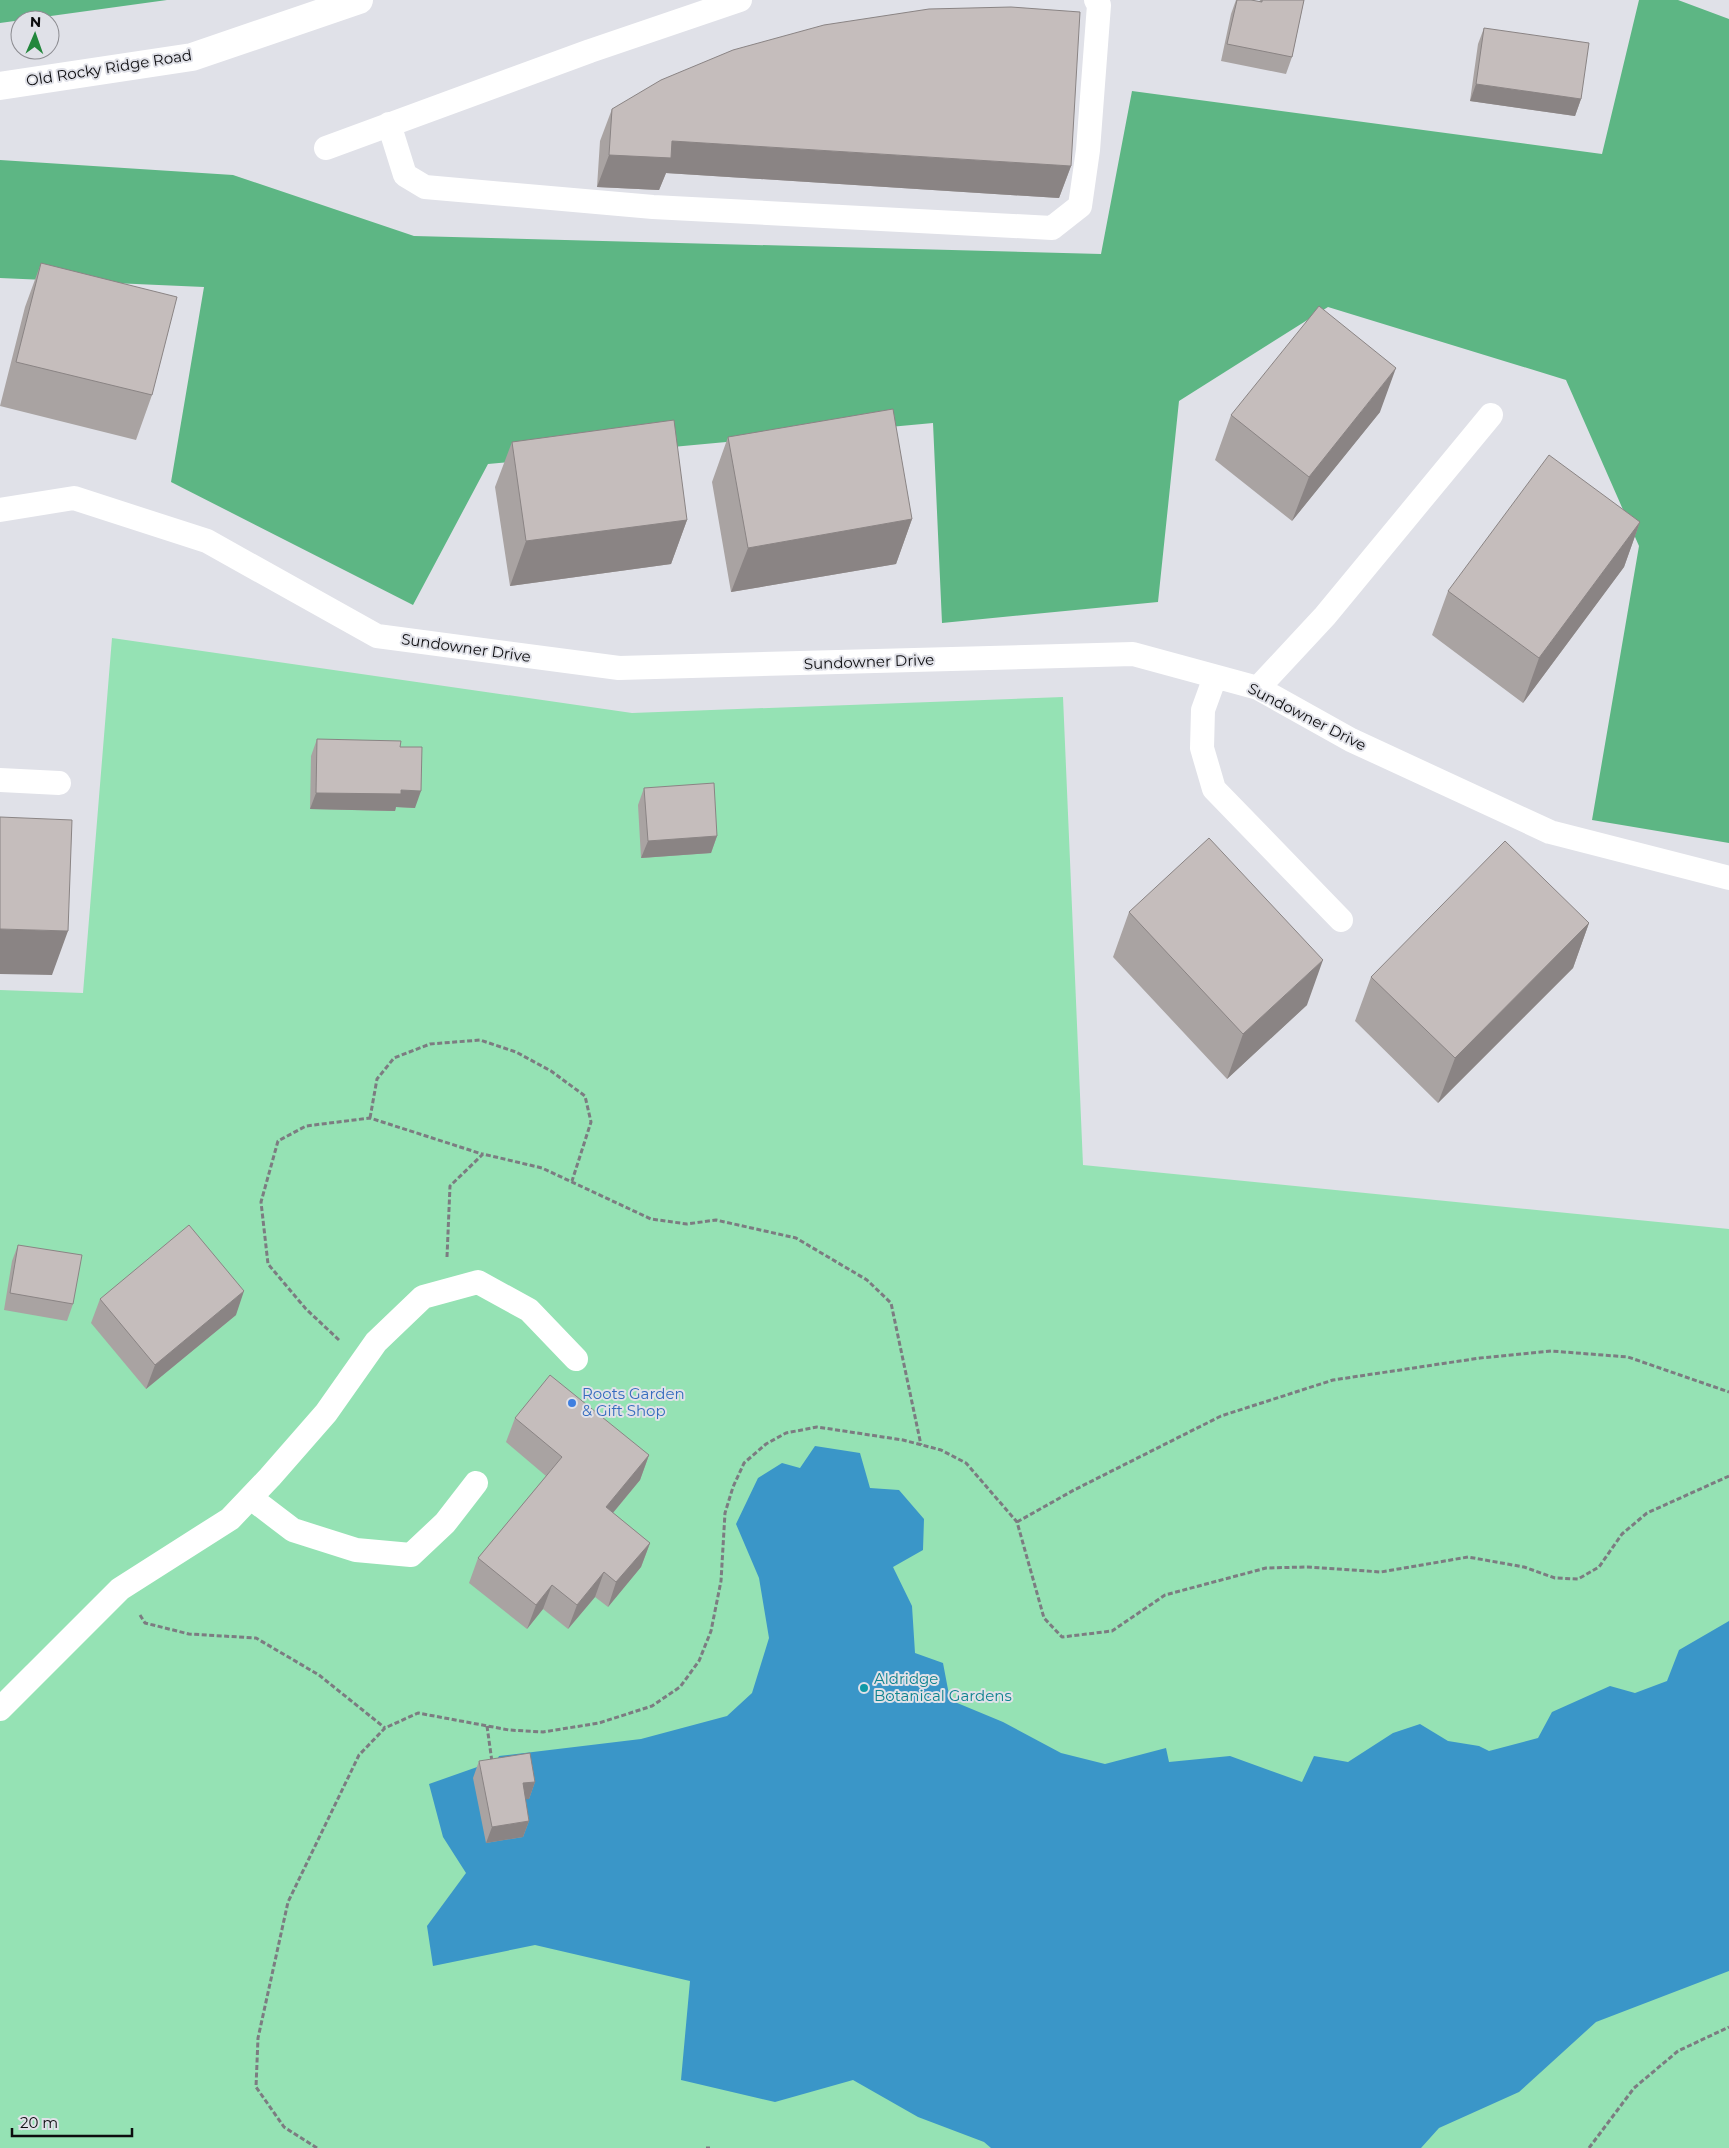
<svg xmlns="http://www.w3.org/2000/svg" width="1729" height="2148" viewBox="0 0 1729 2148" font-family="Montserrat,sans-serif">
  <rect width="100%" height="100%" fill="#e0e1e8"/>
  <path fill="#95e2b4" d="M112,638L632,713L1063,697L1083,1165L1729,1229V2148H0V990L83,993Z"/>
  <path fill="#5db684" d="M0,0H167L0,23Z
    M1639,0H1678L1729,19V843L1592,820L1639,546L1566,380L1328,307L1179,401L1158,602L942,623L933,423L488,464L413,605L171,482L204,287L0,278V160L233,175L414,236L1101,254L1132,91L1602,154Z"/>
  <path fill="#3a96c8" d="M815,1446L860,1453L870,1488L899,1490L924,1519L923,1550L893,1567L912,1606L915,1653L943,1663L950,1700L1003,1722L1061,1753L1105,1764L1166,1748L1169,1762L1230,1756L1302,1782L1314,1756L1348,1762L1393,1733L1420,1724L1448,1741L1479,1746L1489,1751L1538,1738L1552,1712L1610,1686L1635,1693L1667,1681L1679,1650L1729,1621V1971L1596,2022L1519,2092L1439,2128L1421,2148H991L984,2142L918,2117L853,2080L775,2102L681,2080L690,1981L535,1945L433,1966L427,1926L466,1873L443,1837L429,1784L497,1760L499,1756L641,1739L727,1716L752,1693L769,1638L759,1578L736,1524L758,1478L782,1463L800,1468Z"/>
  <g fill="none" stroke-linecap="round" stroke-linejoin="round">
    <path stroke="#7c7c81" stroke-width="3" stroke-dasharray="5 2.5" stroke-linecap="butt" d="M370,1118L377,1079L394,1058L430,1044L480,1040L516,1052L551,1071L585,1096L591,1122L572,1181
      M447,1257L450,1186L483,1154L542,1168L651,1219L687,1224L716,1220L796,1238L867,1280L891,1303L921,1445
      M339,1340L306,1309L268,1264L261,1202L278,1141L306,1126L370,1118L482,1154
      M1017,1522L1074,1490L1221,1416L1333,1380L1480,1358L1551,1351L1628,1357L1729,1392
      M140,1615L145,1623L189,1634L256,1638L319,1675L385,1728
      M487,1726L492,1762
      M317,2148L284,2127L256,2087L258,2038L288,1902L359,1755L385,1728L418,1713L509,1730L543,1732L599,1723L652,1706L680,1687L699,1661L711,1631L721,1581L725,1513L733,1487L744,1463L766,1444L786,1433L817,1427L903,1440L941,1450L966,1463L1017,1522L1044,1618L1062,1637L1112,1631L1165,1595L1266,1568L1307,1567L1381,1572L1468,1557L1524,1567L1555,1578L1578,1579L1599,1567L1622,1534L1647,1513L1729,1476
      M706,2148H710
      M1589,2148L1634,2088L1678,2051L1729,2027"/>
    <path stroke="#fff" stroke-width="24" d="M389,124L405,175L425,187L653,207L1052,228L1080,206L1088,150L1099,5L1096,0
      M326,148L590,51L740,0
      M0,510L74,498L207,541L377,636L619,668L1133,654L1258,688L1351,740L1550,832L1729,878
      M1215,677L1203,710L1202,748L1214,789L1341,920
      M1258,688L1325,616L1491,415
      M0,780L59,783
      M251,1498L293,1530L356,1550L411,1555L445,1523L476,1483
      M0,1709L120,1589L230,1519L270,1477L326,1413L376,1342L423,1297L478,1282L529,1310L576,1359"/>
    <path stroke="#fff" stroke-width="28" d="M0,86L192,57L359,0"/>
  </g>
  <path fill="#a9a3a2" d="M1236,0H1251L1259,2L1260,0H1304L1292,57L1286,74L1221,61L1231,14Z
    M1484,28L1581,99L1575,116L1470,101L1478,44Z
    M612,109L1071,166L1059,198L666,173L659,190L597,187L600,141Z
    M41,263L152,395L136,440L0,406L25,307Z
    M1380,412L1292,521L1215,460L1231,415Z
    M728,437L912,519L896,564L731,592L712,482Z
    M512,442L687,520L671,564L510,586L495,487Z
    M1640,522L1624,567L1523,703L1432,635L1448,591Z
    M317,739L400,747L415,808L396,807L395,811L310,809L311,756Z
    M644,788L717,836L711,853L641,858L638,805Z
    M1129,912L1307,1005L1227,1079L1113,957Z
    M1589,923L1573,968L1438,1103L1355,1021L1371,977Z
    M18,1245L73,1304L67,1321L4,1310L12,1261Z
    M100,1299L236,1315L146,1389L91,1323Z
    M515,1418L649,1455L640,1480L613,1513L650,1543L641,1567L608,1607L595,1597L568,1629L543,1609L527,1629L469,1583L478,1558L546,1476L506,1442Z
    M479,1761L535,1782L529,1799H525L529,1821L523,1837L486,1843L473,1778Z"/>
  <path fill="#8a8484" d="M1476,84L1581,99L1575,116L1470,101Z
    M672,141L1071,166L1059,198L666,173L659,190L597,187L609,155Z
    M1396,368L1380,412L1292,521L1309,477Z
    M912,519L896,564L731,592L748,548Z
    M687,520L671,564L510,586L526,541Z
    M1640,522L1624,567L1523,703L1539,658Z
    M401,790L421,791L415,808L396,807L395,811L310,809L316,793Z
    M717,836L711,853L641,858L648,841Z
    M1589,923L1573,968L1438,1103L1455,1058Z
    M0,929L68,931L52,975L0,974Z
    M1323,960L1307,1005L1227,1079L1243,1034Z
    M244,1291L236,1315L146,1389L155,1365Z
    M649,1455L640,1480L597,1532L606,1507Z
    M650,1543L641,1567L608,1607L616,1582Z
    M604,1572L595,1597L568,1629L577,1605Z
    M552,1585L543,1609L527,1629L536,1605Z
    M535,1782L529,1799L517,1800L523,1783Z
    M529,1821L523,1837L486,1843L492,1827Z"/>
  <path fill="#c5bdbc" stroke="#8a8484" d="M1237,0H1251L1262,2V0H1304L1292,57L1227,44Z
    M1011,7L1080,12L1071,166L672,141L671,158L609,155L612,109L661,80L733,50L824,25L929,9Z
    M1484,28L1589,43L1581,99L1476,84Z
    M41,263L177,297L152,395L16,362Z
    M1319,306L1396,368L1309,477L1231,415Z
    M893,409L912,519L748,548L728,437Z
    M674,420L687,520L526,541L512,442Z
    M1549,455L1640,522L1539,658L1448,591Z
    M317,739L401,741L400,747H422L421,791L401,790V794L316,793Z
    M714,783L717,836L648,841L644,788Z
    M0,817L72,820L68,931L0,929Z
    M1209,838L1323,960L1243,1034L1129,912Z
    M1505,841L1589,923L1455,1058L1371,977Z
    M189,1225L244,1291L155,1365L100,1299Z
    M18,1245L82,1255L73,1304L10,1293Z
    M550,1375L649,1455L606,1507L650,1543L616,1582L604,1572L577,1605L552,1585L536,1605L478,1558L562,1457L515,1418Z
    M530,1753L535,1782L523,1783L529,1821L492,1827L479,1761Z"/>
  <circle fill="#3f7fe0" stroke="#e0e1e8" stroke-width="2" cx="572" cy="1403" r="5"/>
  <circle fill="#0f9aa8" stroke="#e0e1e8" stroke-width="2" cx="864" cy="1688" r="5"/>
  <g text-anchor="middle" stroke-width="4" stroke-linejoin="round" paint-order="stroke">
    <g font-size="15" fill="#0d0d0f" stroke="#e0e1e8">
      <text transform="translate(109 68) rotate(-9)" y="5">Old Rocky Ridge Road</text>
      <text transform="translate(466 648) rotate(8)" y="5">Sundowner Drive</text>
      <text transform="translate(869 662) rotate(-2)" y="5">Sundowner Drive</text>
      <text transform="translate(1307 717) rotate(27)" y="5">Sundowner Drive</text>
    </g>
    <g font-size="15" fill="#366cbe" stroke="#e0e1e8" text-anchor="start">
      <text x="582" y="1399">Roots Garden<tspan x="582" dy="17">&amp; Gift Shop</tspan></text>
    </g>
    <g font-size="15" fill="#0d838f" stroke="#e0e1e8" text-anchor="start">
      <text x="874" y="1684">Aldridge<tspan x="874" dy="17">Botanical Gardens</tspan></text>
    </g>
  </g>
  <g transform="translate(35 35) rotate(2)"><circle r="24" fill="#e0e1e8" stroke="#8c8c91"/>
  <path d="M0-4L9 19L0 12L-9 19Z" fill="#22873c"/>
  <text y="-8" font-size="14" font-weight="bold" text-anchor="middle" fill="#0d0d0f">N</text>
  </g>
  <path d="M12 2128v8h120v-8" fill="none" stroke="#0d0d0f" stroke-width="2.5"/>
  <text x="20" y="2128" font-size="15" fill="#0d0d0f" stroke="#e0e1e8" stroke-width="4" paint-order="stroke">20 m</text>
</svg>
